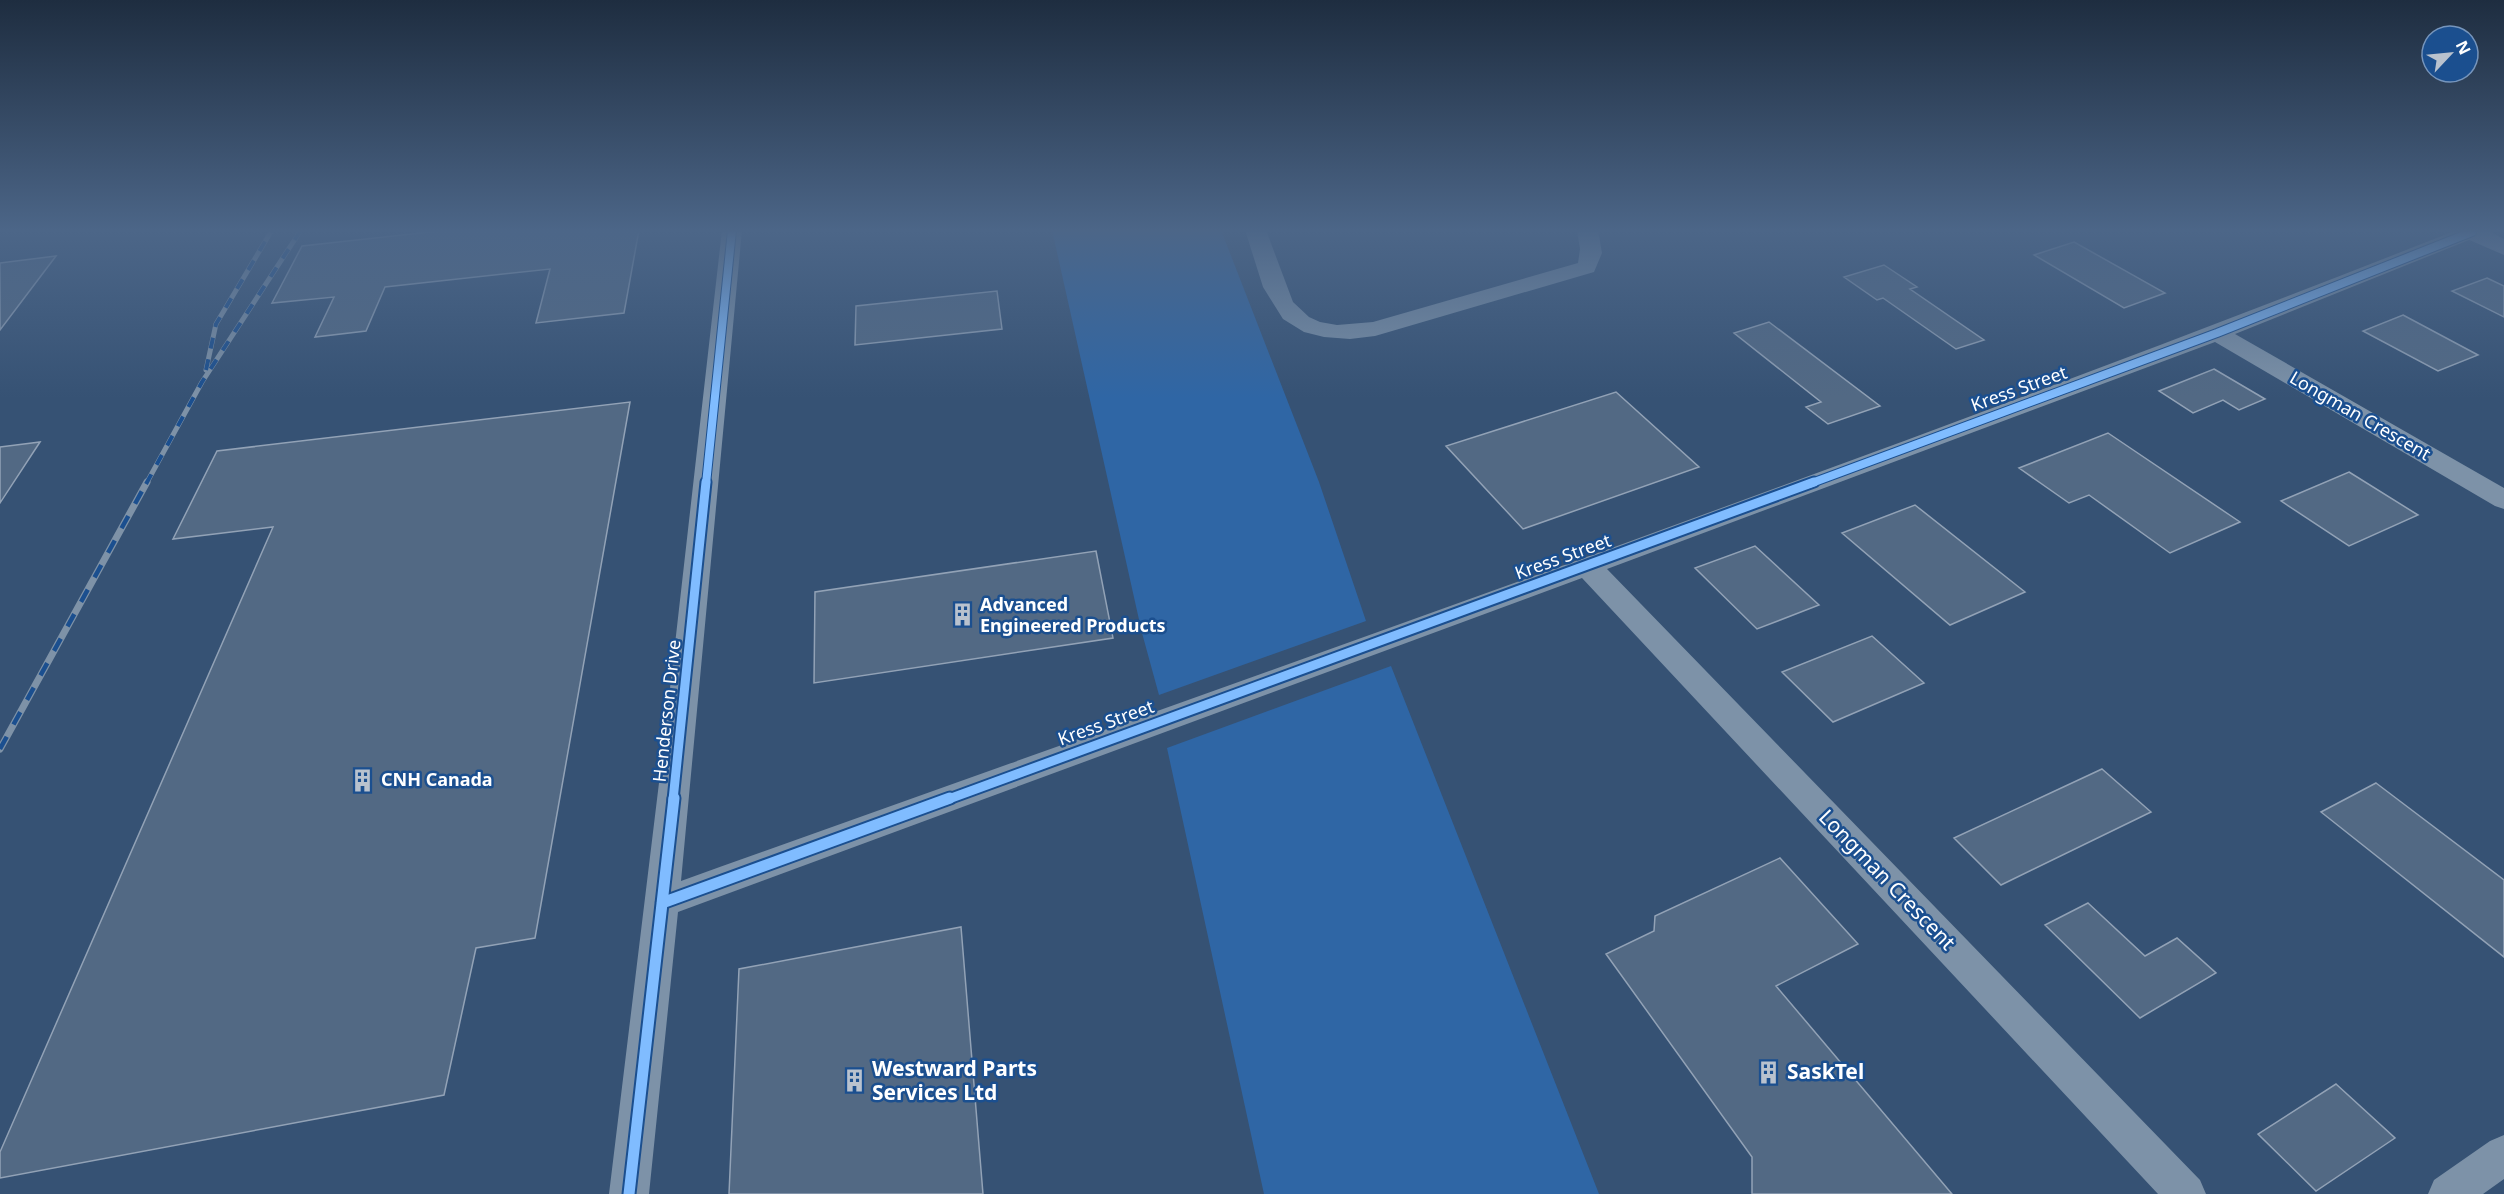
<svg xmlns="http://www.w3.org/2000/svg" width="2504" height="1194" viewBox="0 0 2504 1194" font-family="'Noto Sans',sans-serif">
  <rect width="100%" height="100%" fill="#365274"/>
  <path fill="#2f66a5" d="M1052,230H1221L1319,482L1366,621L1159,695L1142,633Z
    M1391,666L1599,1194H1264L1167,748Z"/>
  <path fill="#526984" stroke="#92a2b6" stroke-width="1.5" d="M448,230H639L624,313L536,323L550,269L385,287L366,331L315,337L334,297L272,303L302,246Z
    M2074,242L2165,293L2124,308L2034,255Z
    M56,256L0,330V263Z
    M1884,265L1917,287L1910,289L1984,340L1956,349L1883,298L1877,300L1844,277Z
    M2487,278L2504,286V317L2452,291Z
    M997,291L1002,329L855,345L856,306Z
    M2403,315L2478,355L2438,371L2363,331Z
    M1769,322L1880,406L1828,424L1806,407L1821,402L1734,333Z
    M2214,369L2265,399L2239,410L2223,400L2193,413L2159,391Z
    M1616,392L1699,467L1523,529L1446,446Z
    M630,402L535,938L476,948L444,1095L0,1178V1152L273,527L173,539L217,451Z
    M2108,433L2240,522L2170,553L2089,495L2069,503L2019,468Z
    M40,442L0,503V447Z
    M2349,472L2418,515L2349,546L2281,501Z
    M1915,505L2025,592L1950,625L1842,533Z
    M1755,546L1819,605L1757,629L1695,568Z
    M1096,551L1113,638L814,683L815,592Z
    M1872,636L1924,683L1833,722L1782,672Z
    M2102,769L2151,812L2001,885L1954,838Z
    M2376,783L2504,880V957L2321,812Z
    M1780,858L1858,944L1776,986L1952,1194H1752V1157L1606,954L1654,931L1655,916Z
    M2088,903L2145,956L2177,938L2216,973L2140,1018L2045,925Z
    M961,927L983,1194H729L739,969Z
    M2336,1084L2395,1138L2316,1191L2258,1134Z"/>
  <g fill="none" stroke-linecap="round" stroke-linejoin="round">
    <path fill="#7d92a8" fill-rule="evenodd" d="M722,230H742L681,881C1275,668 1871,461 2457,230L2482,232L2479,236L2235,334L2504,488V509L2495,506L2215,342L1607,569L2200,1180L2206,1194H2158L1582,578L678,912L649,1194H609L663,750Z
      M1245,230H1266L1293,302L1309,317L1320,322L1337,325L1373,322L1578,263L1580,249L1577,230H1598L1602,253L1594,272L1375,336L1350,339L1324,337L1304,332L1283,319L1263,287Z
      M2504,1135V1179L2483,1194H2428L2434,1180L2490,1141Z"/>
    <path fill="#7d8ea7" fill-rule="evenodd" d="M2455,230H2487L2504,239V255L2458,235Z"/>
    <defs>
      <path id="rail-far1" d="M206,370L216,324L272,230
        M146,484L202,382L301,230"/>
      <path id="rail" d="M0,749L147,482"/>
    </defs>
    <use href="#rail-far1" stroke="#7e92a7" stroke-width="5"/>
    <use href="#rail" stroke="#7e92a7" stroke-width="7"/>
    <use href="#rail-far1" stroke="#1b4f8f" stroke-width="4" stroke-dasharray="11" stroke-linecap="butt"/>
    <use href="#rail" stroke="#1b4f8f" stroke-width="4.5" stroke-dasharray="14" stroke-linecap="butt"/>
    <defs>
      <path id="cycleway-far2" d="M706,484L732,230
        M1809,484L2217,333L2472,232"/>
      <path id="cycleway-far1" d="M673,800L706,482
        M946,800L1814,482"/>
      <path id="cycleway" d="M662,903L950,798
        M629,1194L674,798"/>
    </defs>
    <use href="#cycleway-far2" stroke="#1b4f8f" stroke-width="10"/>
    <use href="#cycleway-far1" stroke="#1b4f8f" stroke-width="13"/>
    <use href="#cycleway" stroke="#1b4f8f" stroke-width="15"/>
    <use href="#cycleway-far2" stroke="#80bcff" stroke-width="8"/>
    <use href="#cycleway-far1" stroke="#80bcff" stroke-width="9"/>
    <use href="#cycleway" stroke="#80bcff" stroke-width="11"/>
  </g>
  <linearGradient id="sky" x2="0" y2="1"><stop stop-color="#1e2d40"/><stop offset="0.58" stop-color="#4c6688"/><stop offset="1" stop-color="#4c6688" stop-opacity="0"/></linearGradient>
  <rect width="2504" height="398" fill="url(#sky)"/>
  <defs>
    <symbol id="building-bare" viewBox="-9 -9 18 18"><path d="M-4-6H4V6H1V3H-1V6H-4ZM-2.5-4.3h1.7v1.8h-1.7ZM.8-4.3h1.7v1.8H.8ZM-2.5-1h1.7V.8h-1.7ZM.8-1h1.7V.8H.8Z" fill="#b9c2ce" stroke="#1b4f8f" stroke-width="2.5" paint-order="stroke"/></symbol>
  </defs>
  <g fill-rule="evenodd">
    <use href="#building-bare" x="946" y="598" width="33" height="33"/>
    <use href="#building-bare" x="346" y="764" width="33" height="33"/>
    <use href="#building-bare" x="1752" y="1056" width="33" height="33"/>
    <use href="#building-bare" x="838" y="1064" width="33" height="33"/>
  </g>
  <g text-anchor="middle" stroke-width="5" stroke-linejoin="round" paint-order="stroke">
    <g font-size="18" fill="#fff" stroke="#1b4f8f">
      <text transform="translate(2019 389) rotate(-20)" y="6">Kress Street</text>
      <text transform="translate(2360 416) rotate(30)" y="6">Longman Crescent</text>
      <text transform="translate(1563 557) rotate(-20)" y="6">Kress Street</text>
      <text transform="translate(667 711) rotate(-84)" y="6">Henderson Drive</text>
      <text transform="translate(1106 723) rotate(-20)" y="6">Kress Street</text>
    </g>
    <g font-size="18" font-weight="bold" fill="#fff" stroke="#1b4f8f" text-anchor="start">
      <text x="980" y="611">Advanced<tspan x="980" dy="21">Engineered Products</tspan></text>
      <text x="381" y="786">CNH Canada</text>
    </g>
    <g font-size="21" fill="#fff" stroke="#1b4f8f">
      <text transform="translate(1887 880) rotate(46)" y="7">Longman Crescent</text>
    </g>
    <g font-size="21" font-weight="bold" fill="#fff" stroke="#1b4f8f" text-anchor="start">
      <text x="872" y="1076">Westward Parts<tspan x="872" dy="24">Services Ltd</tspan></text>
      <text x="1787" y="1079">SaskTel</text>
    </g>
  </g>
  <g transform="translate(2450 54) rotate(64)"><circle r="28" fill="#1b4f8f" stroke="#7695bc" stroke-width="1.5"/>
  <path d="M0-4.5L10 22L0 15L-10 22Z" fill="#b9c2ce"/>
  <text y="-9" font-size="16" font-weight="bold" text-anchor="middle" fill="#ffffff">N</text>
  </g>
</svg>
